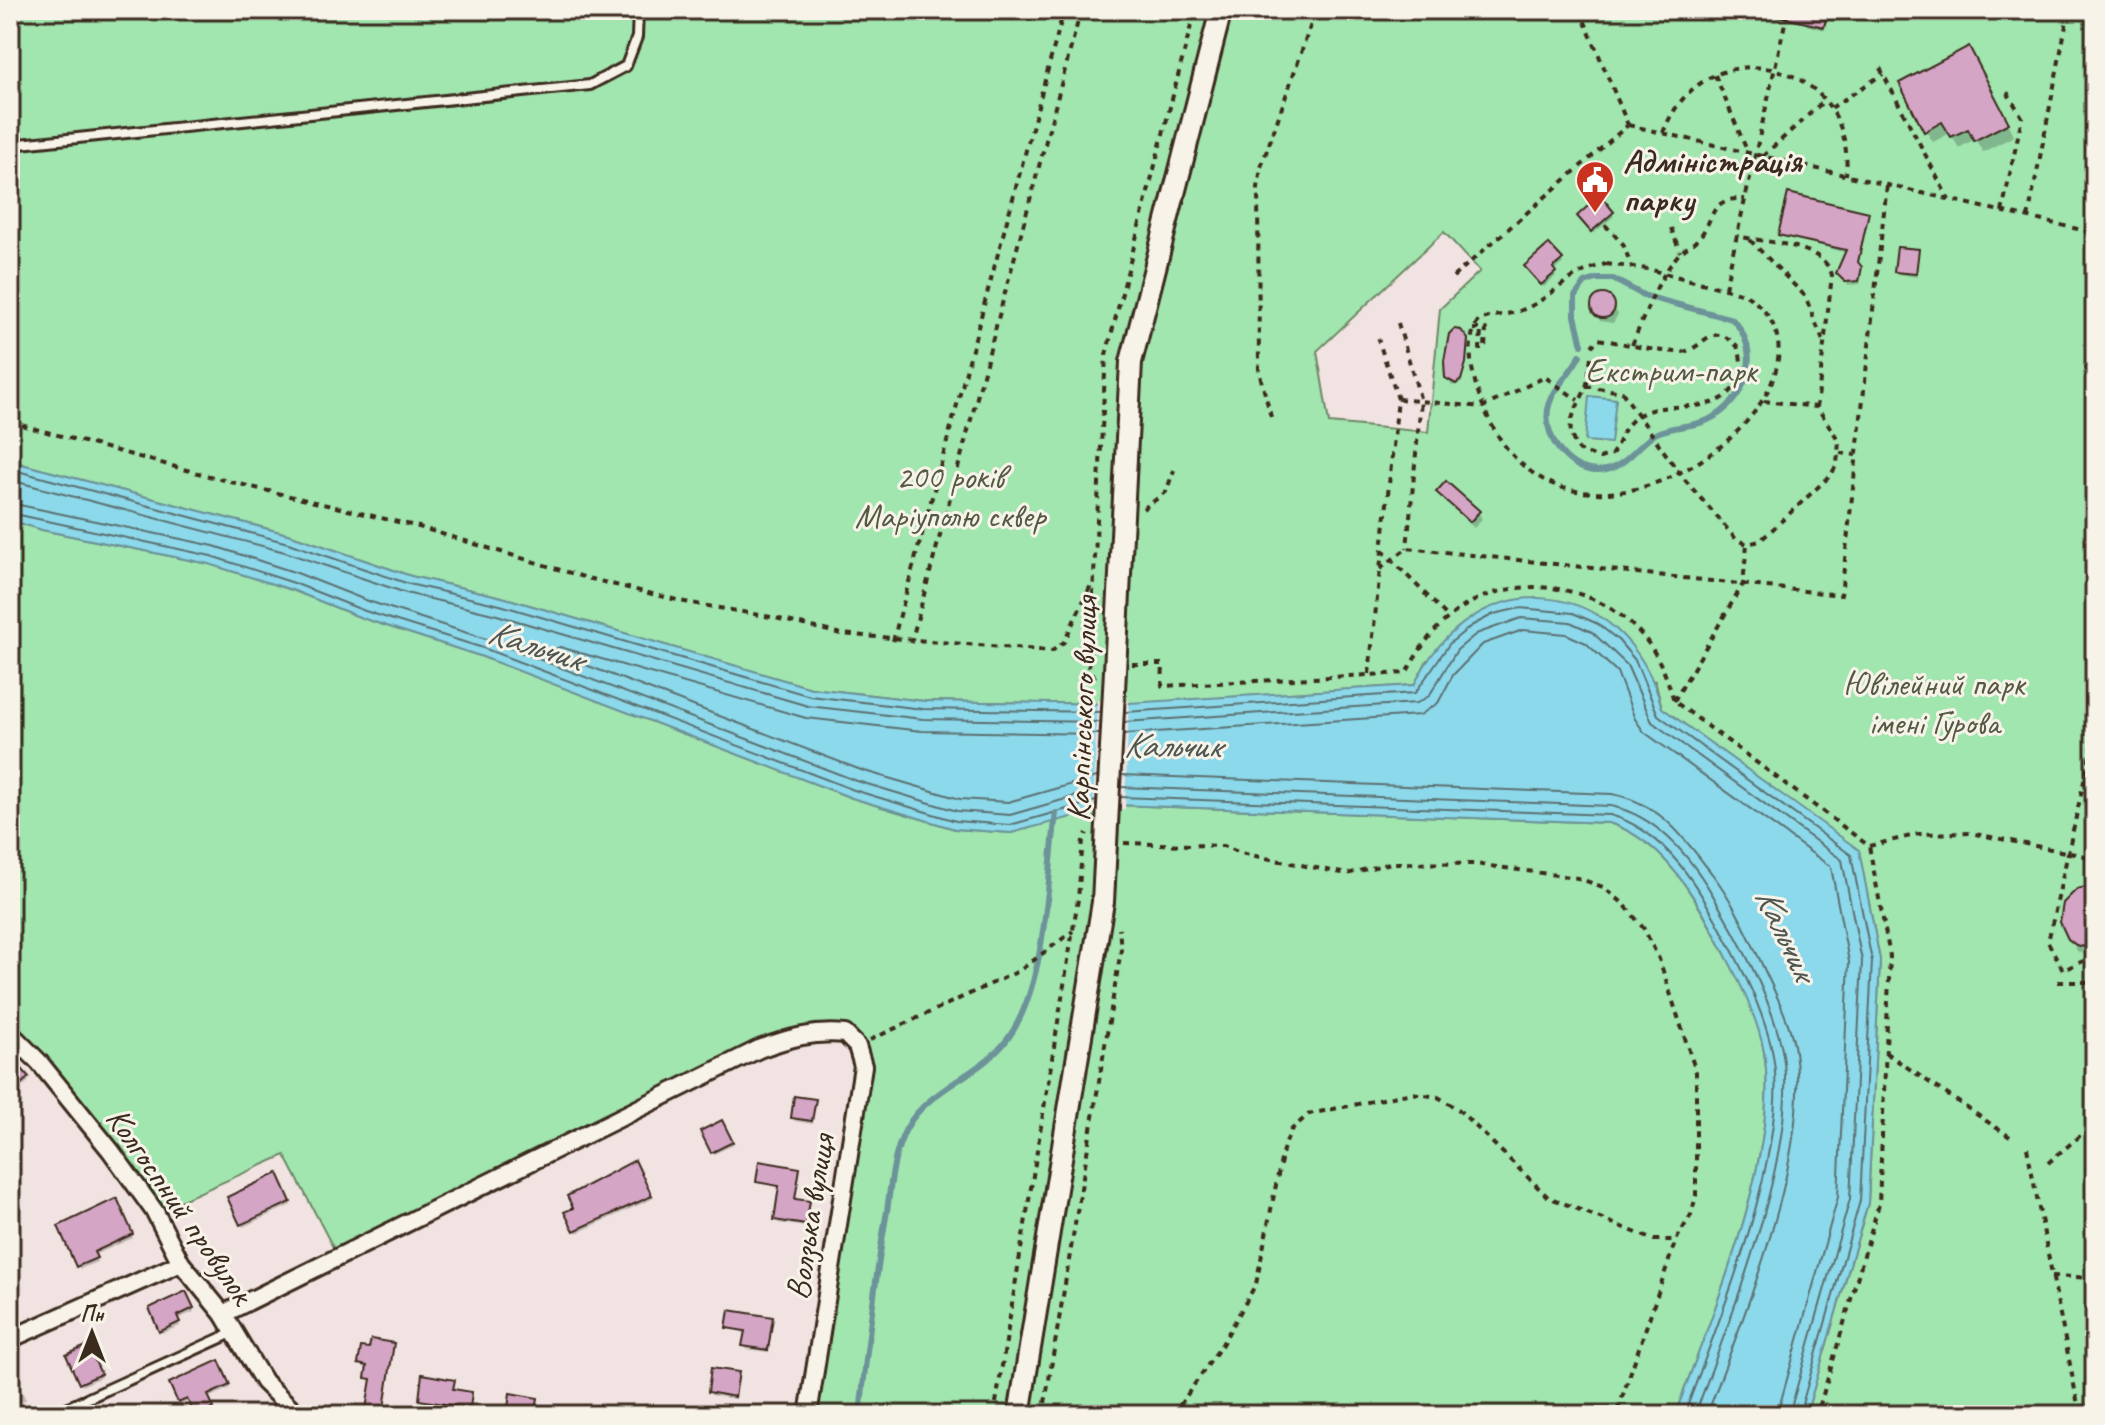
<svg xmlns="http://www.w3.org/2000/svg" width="2105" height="1425" viewBox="0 0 2105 1425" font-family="Caveat,sans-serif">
  <rect width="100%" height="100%" fill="#f0e3e1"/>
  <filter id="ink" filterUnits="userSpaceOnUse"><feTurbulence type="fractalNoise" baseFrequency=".0125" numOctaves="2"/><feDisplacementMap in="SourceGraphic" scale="16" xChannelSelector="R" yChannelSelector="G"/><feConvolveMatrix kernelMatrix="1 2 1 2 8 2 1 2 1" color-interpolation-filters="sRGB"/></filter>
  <g filter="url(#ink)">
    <path fill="#a1e5af" stroke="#6e8866" stroke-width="2" fill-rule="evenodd" d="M10,10H1221L1137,327L1105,704L924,701L811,688L502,597L411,576L291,535L10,461Z
      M1231,10H2095V1415H1806L1868,1203L1880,960L1859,851L1662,708L1655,681L1427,660L1415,685L1123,704L1141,362ZM1444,232L1480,271L1440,309L1428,432L1329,423L1317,351Z
      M10,520L42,530L209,564L292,590L362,618L480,656L852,798L955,829L1011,833L1102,807L1099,865L1012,1415H808L863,1066L845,1034L792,1036L338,1257L285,1155L155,1212L10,1033Z
      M1117,805L1609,823C1654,837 1684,879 1706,919C1726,955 1758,1011 1764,1052C1781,1155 1711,1317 1675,1415H1028Z"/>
    <path fill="#8cd9eb" stroke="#6c9399" stroke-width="2" d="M1589,396L1616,399L1611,443L1585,441Z
      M10,461L291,535L411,576L502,597L811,688L924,701L1113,704L1414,685C1475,559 1626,573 1662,708L1859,850L1880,960L1868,1203L1806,1415H1675C1711,1317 1781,1155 1764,1052C1757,1011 1726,955 1706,918C1684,879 1654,837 1609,823L1117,805L1011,833L955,829L852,798L480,656L362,618L292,590L209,564L42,530L10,520Z"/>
    <path fill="#f0e3e1" d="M1129,699L1125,809L1093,814L1097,700Z"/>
    <path fill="#0003" d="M1808,10H1829L1825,30L1806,25Z
      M1975,60L2014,136L1983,152L1975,139L1959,148L1950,133L1933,142L1926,131Z
      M1612,213L1614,216L1594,233L1581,219Z
      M1868,213L1858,267L1862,275L1860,284L1848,285L1841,276L1847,253L1781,235Z
      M1917,251V277L1898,274L1896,271Z
      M1561,261L1563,263L1553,272L1556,276L1544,287L1528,269Z
      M1604,296L1618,314L1613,323L1600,321L1593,306L1595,299Z
      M1466,340L1462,383L1452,386L1447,378Z
      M1438,492L1478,512L1482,519L1474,528Z
      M2095,889V958L2077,951L2070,938Z
      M10,1056L29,1081L10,1098Z
      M815,1101L813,1124L795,1121L793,1118Z
      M721,1123L733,1145L714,1154L703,1132Z
      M634,1163L652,1199L577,1233L567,1213Z
      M799,1169L796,1201L810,1206L807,1227L778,1223L781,1188L758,1182Z
      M277,1176L291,1205L243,1227L229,1198Z
      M116,1201L133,1238L94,1255L97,1262L80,1269L60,1227Z
      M185,1293L194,1312L177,1319L180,1326L163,1333L151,1309Z
      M772,1319L769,1352L746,1349V1333L728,1328Z
      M393,1344L384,1415H367L372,1381L367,1377L368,1368L360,1364Z
      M87,1347L101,1377L82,1386L68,1356Z
      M218,1362L230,1388L208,1398L214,1411L197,1415L190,1400L181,1405L172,1384Z
      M738,1374L736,1399L711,1395L710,1392Z
      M15,1375L26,1400L12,1406L10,1377Z
      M453,1381L454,1392L471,1394V1410L422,1402L421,1399Z
      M570,1412L588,1414L589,1415H569Z"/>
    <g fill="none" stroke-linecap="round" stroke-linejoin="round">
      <path stroke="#5b7070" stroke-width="2" d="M10,469L288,543L409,584L500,605L810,696L923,709L1101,712
        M10,480L285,552L406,593L497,615L808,706L923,719L1100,722
        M10,503L214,546L297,573L368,601L486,639L857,781L957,811L1010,815L1097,790
        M10,513L211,556L294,583L365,611L483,648L854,790L956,821L1010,825L1096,801
        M1125,712L1415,693L1450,643L1471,626L1494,614L1520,608L1573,613L1598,624L1618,640L1635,660L1658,715L1851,855L1872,961L1860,1201L1799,1415
        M1124,722L1417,703L1429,696L1457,650L1476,634L1521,618L1570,622L1592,632L1627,665L1652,722L1842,860L1862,961L1850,1199L1789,1415
        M1124,734L1420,715L1438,703L1453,675L1483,644L1523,630L1566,634L1586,643L1617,672L1635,719L1644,732L1831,867L1849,962L1838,1197L1777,1415
        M1122,775L1612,794C1661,803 1684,838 1713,875C1733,901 1746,931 1760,960C1772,987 1788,1016 1794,1045C1813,1152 1744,1314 1707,1415
        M1097,777L1008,802L960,799L861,770L557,654L554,650L560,647L806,718L922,731L1100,734
        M1121,787L1611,806C1661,817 1695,862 1719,906C1743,948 1770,997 1781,1045C1804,1141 1728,1322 1695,1415
        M1120,797L1610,815C1657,828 1689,872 1712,913C1735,954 1760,1001 1771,1046C1795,1139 1717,1325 1684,1415"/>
      <path stroke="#6c9399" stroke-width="6" d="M1580,355C1572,372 1556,385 1550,402C1538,434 1570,478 1606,470C1627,465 1638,445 1655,434C1671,425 1691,428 1708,420C1747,402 1764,351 1732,319L1645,296L1613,279H1596L1585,283L1575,296V316L1582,345
        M860,1415C867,1347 875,1279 887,1211C891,1183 893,1154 906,1129C926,1091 974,1077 1002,1046C1047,995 1047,881 1056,813"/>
    </g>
    <path fill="#d5a5c5" stroke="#3b2a1e" stroke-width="2" d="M1776,10H1828L1824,27L1776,16Z
      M1969,46L2009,123L1974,141L1968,129L1951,137L1942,122L1924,132L1899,83Z
      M1788,193L1869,212L1858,262L1862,267L1859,281L1845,282L1836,273L1846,250L1778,235Z
      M1600,195L1614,212L1591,232L1577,216Z
      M1549,244L1563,259L1553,268L1556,272L1541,285L1524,266Z
      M1897,247L1919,249L1916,274L1894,272Z
      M1591 306a12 12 0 1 1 24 0a12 12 0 1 1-24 0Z
      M1454,329L1461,330L1468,339L1466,363L1461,380L1456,384L1445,378L1444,361L1449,334Z
      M1446,481L1480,511L1470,522L1436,492Z
      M2086,887H2095V949L2076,945L2068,939L2060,922L2063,903L2077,889Z
      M10,1055L29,1077L10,1094Z
      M794,1096L816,1099L812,1121L791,1118Z
      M722,1120L733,1142L711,1153L700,1131Z
      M635,1160L652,1196L574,1231L564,1212L573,1208L567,1196Z
      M759,1161L800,1168L795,1199L810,1201L806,1225L774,1220L779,1186L756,1182Z
      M278,1173L291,1202L240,1225L227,1197Z
      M117,1198L133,1234L94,1252L97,1258L76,1267L58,1226Z
      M186,1291L194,1308L177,1316L180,1322L159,1332L149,1308Z
      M729,1310L773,1317L768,1350L742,1346L745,1331L726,1328Z
      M371,1339L394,1343L383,1415H365L371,1379L365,1378L367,1366L358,1364L361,1347L369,1348Z
      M88,1345L101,1374L79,1384L66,1355Z
      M219,1360L230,1385L208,1395L214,1408L195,1415L187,1399L178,1403L169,1383Z
      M711,1368L739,1372L735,1397L708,1392Z
      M422,1374L455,1380L453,1389L472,1392L470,1408L419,1400Z
      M510,1393L538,1398L535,1415H507Z"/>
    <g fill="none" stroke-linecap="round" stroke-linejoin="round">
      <defs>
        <path id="service" d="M10,145L590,85L626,66L637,37L638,10
          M51,1415L234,1332"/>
        <path id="minor" d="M10,1033L39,1062L111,1151L155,1212L181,1263L223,1314L264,1382L298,1415
          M223,1314L759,1049C789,1038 813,1031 845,1034L857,1046L863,1066L808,1415
          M10,1339L181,1263"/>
        <path id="tertiary" d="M1019,1415L1103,902L1131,362L1221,10"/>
      </defs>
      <use href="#service" stroke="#3b2a1e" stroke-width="14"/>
      <use href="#minor" stroke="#3b2a1e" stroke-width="22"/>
      <use href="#tertiary" stroke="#3b2a1e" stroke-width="26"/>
      <path stroke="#3b2a1e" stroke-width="4" stroke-dasharray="6 6" stroke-linecap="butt" d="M1580,10L1628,125
        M1880,68L1949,200
        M1715,75L1748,153
        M1831,108L1883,74
        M1628,125L2095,233
        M1663,133C1704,24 1857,59 1846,175
        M1763,156L1825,100
        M2002,212L2022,117L2004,87
        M2028,218L2069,10
        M1605,225L1623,244L1631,265
        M1671,228L1680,252
        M1750,240L1805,296L1823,341
        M1606,264L1648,269L1744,294C1880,378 1577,615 1487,415C1475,389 1462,346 1478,321C1492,314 1507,316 1522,310C1555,297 1564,274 1606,264Z
        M1453,277L1628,125
        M1725,288L1788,10
        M1398,323L1421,401L1407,548
        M1473,329H1481L1480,349H1485L1486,329L1490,332
        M1632,345C1645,315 1656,281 1678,255C1683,249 1691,246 1697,240C1716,220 1707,197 1745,199
        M1591,357C1589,368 1589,380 1585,390C1575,413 1561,428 1580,451L1600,458L1612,454C1621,439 1624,423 1641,414C1671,398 1719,419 1737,382C1743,370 1742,358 1737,346C1709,318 1704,351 1681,352C1654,352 1624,343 1598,339L1592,346
        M1586,386L1622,392L1680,474L1736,539L1747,544L1760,541L1831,475L1837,464L1839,441L1817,407L1832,275C1823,243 1766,243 1737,236
        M1398,399L1483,407L1545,377L1578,400
        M1764,401L1817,407
        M1271,417L1259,371L1258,188L1261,167L1316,10
        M10,422L231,482L419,527L587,578L685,602L771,617L841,634L1052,651L1064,642L1092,583
        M1840,453L1857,455
        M1143,509L1166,492L1174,470
        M1382,550L1448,617
        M1380,569L1407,548L1841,595L1887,185
        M893,641L1064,10
        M911,643L1081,10
        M1132,664H1163L1162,686L1406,673C1418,652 1429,634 1447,619C1499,573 1584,578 1633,626C1655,646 1666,673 1674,701L1869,846L1890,956L1879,1204L1817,1415
        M1369,674L1398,399L1378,339
        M1095,678L1089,666L1106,355L1195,10
        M1674,701L1743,584L1747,544
        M2095,732L2048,942L2063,970L2095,956
        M2086,774L2095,776
        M1124,843L1223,846L1240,853L1347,874L1391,863L1475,864L1578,878L1603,887L1624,904L1644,929L1659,959L1696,1072V1196L1691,1215L1676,1240L1616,1415
        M1869,846L1919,834L1971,833L2095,858
        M2058,982H2095
        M870,1040L1019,971L1073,931
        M1886,1053L2010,1137
        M2027,1148L2080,1415
        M2048,1163L2095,1123
        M2052,1276L2095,1278
        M994,1415L1078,899L1083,840L1087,833
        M1043,1415L1121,950L1119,928
        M1173,1415L1221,1346L1256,1284L1283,1150L1291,1130L1309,1114L1412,1093L1438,1097L1458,1109L1548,1197L1654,1240H1676
        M2064,1415L2095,1403"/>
      <use href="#service" stroke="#f7f3e8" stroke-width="8"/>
      <use href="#minor" stroke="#f7f3e8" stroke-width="16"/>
      <use href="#tertiary" stroke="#f7f3e8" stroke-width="20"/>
    </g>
  </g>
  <defs>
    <symbol id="civic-pin" viewBox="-11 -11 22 30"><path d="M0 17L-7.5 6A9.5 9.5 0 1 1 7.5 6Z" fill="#c8321e" stroke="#f7f3e8"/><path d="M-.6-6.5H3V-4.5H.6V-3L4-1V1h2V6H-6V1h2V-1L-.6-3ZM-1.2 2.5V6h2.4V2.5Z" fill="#fff"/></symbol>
  </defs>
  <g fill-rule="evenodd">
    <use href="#civic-pin" x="1573" y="158" width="44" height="60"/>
  </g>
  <g text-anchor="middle" stroke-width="6" stroke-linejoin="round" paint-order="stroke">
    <g font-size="34" font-weight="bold" fill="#3b2a1e" stroke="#f7f3e8" text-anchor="start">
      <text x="1623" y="172">Адміністрація<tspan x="1623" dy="39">парку</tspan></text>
    </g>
    <g font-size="34" fill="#545942" stroke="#f7f3e8">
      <text x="1671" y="382">Екстрим-парк</text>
      <text x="950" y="488">200 років<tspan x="950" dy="39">Маріуполю сквер</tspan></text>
      <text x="1934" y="695">Ювілейний парк<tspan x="1934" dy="39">імені Гурова</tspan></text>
    </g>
    <g font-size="34" fill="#3b2a1e" stroke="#f7f3e8">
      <text transform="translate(1081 709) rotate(-88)" y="12">Карпінського вулиця</text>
      <text transform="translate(181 1205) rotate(55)" y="12">Колгоспний провулок</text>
      <text transform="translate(809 1217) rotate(-81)" y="12">Волзька вулиця</text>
    </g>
    <g font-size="36" font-style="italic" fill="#4f5651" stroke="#f7f3e8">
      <text transform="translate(536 644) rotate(18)" y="13">Кальчик</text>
      <text transform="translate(1172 744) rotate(1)" y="13">Кальчик</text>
      <text transform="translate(1787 933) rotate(65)" y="13">Кальчик</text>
    </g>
  </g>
  <rect width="2105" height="1425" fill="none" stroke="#f7f3e8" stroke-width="40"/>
  <rect x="20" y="20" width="2065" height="1385" fill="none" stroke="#3b2a1e" stroke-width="3" filter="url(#ink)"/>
  <g transform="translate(92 1333)" stroke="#f7f3e8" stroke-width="6" paint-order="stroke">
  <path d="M0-6L14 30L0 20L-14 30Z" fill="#3b2a1e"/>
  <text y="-12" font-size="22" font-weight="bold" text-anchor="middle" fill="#3b2a1e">Пн</text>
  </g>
</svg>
